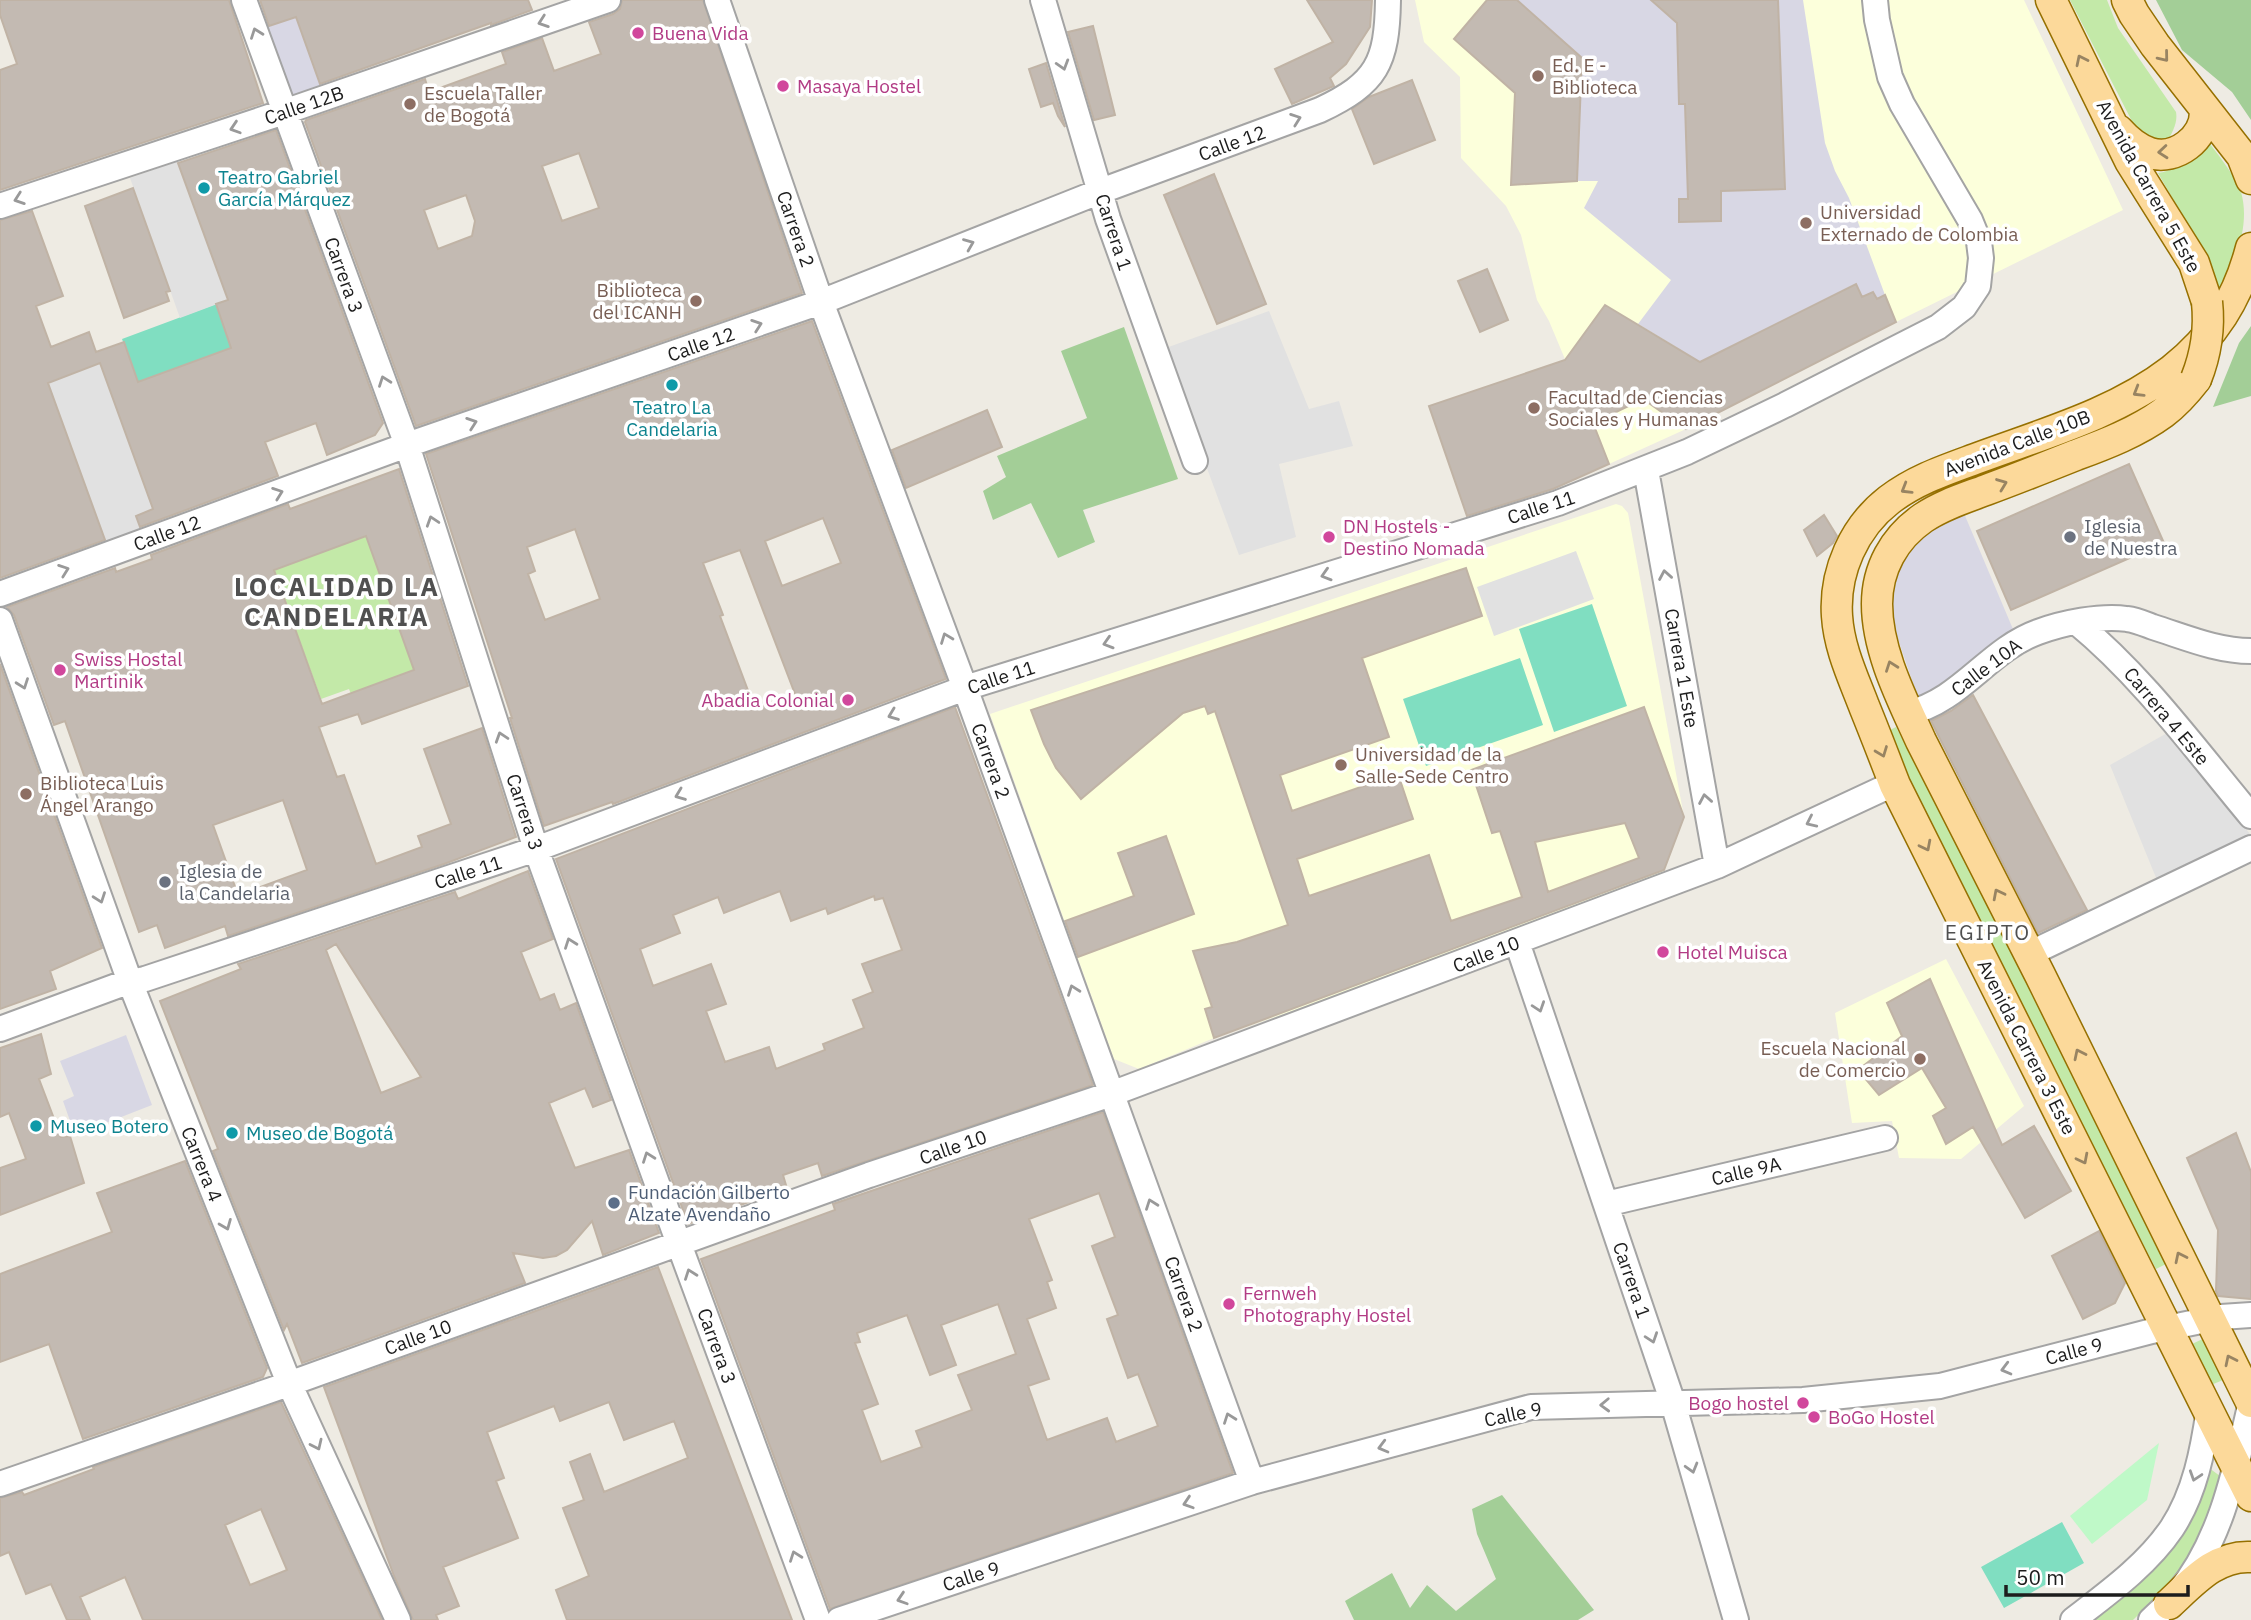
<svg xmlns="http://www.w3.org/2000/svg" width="2251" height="1620" viewBox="0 0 2251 1620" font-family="'IBM Plex Sans',sans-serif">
  <rect width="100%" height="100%" fill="#eeebe3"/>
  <path fill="#fcffdb" d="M1415,0H2024L2123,210L1896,322L1686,429L1609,464L1549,321L1537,300L1521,235L1506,206L1461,158L1460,77L1424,42Z
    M1616,504L1622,506L1628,513L1684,817L1659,885L1214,1038L1139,1069L1114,1059L990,714Z
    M1946,959L2024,1106L1961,1159L1899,1158L1892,1121L1852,1123L1835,1013Z"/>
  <path fill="#c3e9a8" d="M2070,0H2107L2118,28L2176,112C2178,123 2172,133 2167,142L2140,137Z
    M2205,137C2217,154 2233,172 2241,192C2251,226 2234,263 2221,293L2201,248L2158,173C2183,169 2190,155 2205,137Z
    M366,536L414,670L351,694L349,689L321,699L274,570Z
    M1896,727L2172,1261L2156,1269L1880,735Z
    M2209,1336L2228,1378L2211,1385L2192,1344Z
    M2205,1465L2220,1476C2215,1510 2196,1548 2176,1577C2165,1593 2147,1606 2133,1620H2090Z"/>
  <path fill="#a3ce97" d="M2156,0H2251V120L2232,92L2182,50Z
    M2251,326V396L2213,407L2239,343Z
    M1124,327L1178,479L1083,510L1095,542L1058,558L1031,503L993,520L983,491L1006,477L997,456L1087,418L1061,351Z
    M1502,1495L1594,1610L1578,1620H1354L1345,1601L1392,1573L1410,1608L1427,1585L1456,1611L1496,1579L1477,1534L1472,1509Z"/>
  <path fill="#bff9c8" d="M2159,1443L2147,1500L2092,1544L2070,1516Z"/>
  <path fill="#80dec1" d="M216,304L231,348L138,382L122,339Z
    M1592,604L1627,706L1554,732L1519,629Z
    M1520,658L1543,725L1426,766L1403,699Z
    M2062,1522L2084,1563L2004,1608L1981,1567Z"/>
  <path fill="#e1e1e1" d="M178,161L228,300L180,318L130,178Z
    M1269,311L1309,409L1339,401L1353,446L1279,464L1296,537L1239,555L1163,349Z
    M69,340L80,370L100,363L153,509L137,516L142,532L106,545L37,351Z
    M1576,551L1594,599L1494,636L1477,587Z
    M2169,732L2250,834L2159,885L2110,765Z"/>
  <path fill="#d8d7e4" d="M1517,0H1689L1677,44L1679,104H1685L1698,192L1785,188L1778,0H1803L1825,143L1835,171L1849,198L1885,295L1877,299L1873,292L1694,366L1676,347L1638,324L1671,280L1584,208L1598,181H1577L1582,58Z
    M296,17L321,86L291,96L267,27Z
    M1963,511L2018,641L1922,710L1896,633L1891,604L1897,574L1912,548L1922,536Z
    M126,1035L152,1105L75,1135L63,1101L74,1096L60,1061Z"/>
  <path fill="#c3bab2" stroke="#c0b3a5" stroke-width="2" fill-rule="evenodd" d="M0,0H229L263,103L0,190V70L17,64L0,15Z
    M260,0H528L532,10L491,25V23L320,84L296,17L269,26Z
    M622,0H703L802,293L416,426L305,122L306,120L425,79L429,92L506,64L502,52L542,38L554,71L601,54L589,22L613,14L620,9ZM579,153L599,208L562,221L542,166ZM466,195L475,221L472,236L438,249L424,210Z
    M1307,0H1372L1370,27L1346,64L1330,78L1334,86L1292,104L1275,69L1333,42Z
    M1487,0H1517L1582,58L1577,181L1511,185L1515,93L1454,39Z
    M1651,0H1778L1785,189L1721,191V221L1679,222V199H1688L1685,104H1679L1677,23Z
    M1093,26L1115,115L1094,120L1068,32Z
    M1046,63L1065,127L1058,116L1053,103L1041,107L1029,69Z
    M1412,80L1435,140L1374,164L1352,109L1369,97Z
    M276,130L383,423L375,435L327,455L316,423L265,442L278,476L140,527L136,516L153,509L100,363L48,383L105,540L0,578V220L32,211L63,296L36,306L51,347L89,332L96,352L124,342L138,382L231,348L216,304L228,300L178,163Z
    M1214,174L1266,304L1217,324L1164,195Z
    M133,188L170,291L166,292L169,301L124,318L85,206Z
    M1487,269L1508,320L1480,332L1458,281Z
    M1856,284L1862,297L1873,292L1877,299L1885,295L1896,322L1686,429L1643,399L1593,423L1609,464L1553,489L1467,516L1429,406L1565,360L1605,305L1700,362Z
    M812,321L946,679L613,804L612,802L544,826L510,718H512L426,454ZM823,518L841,563L782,586L765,541ZM575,529L600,599L545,620L528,574L535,571L527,547ZM740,550L795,694L755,709L720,616L723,615L703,563Z
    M987,410L1002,447L906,488L892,450Z
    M2129,464L2164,543L2011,610L1977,531Z
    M399,469L468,686L362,724L358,714L319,727L337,777L344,775L376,864L422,847L418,836L451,824L424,749L482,728L516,837L444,864L228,936L225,926L165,948L157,925L139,932L65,721L54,725L14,615L7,607L115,568L116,572L152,559L151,555L288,504L290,509ZM366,536L414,670L322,704L274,570ZM283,800L307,870L238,895L213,825Z
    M1824,515L1837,536L1833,543L1817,556L1804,530Z
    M1466,568L1482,616L1362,658L1389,737L1280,775L1292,811L1398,774L1413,819L1297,859L1309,896L1429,855L1451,921L1522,897L1500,831L1492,833L1471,770L1644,707L1684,817L1664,870L1214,1038L1205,1009L1212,1007L1193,951L1237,942L1288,925L1215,711L1208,714L1205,706L1183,713L1081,799L1056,768L1044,744L1031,710ZM1625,823L1639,858L1548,892L1535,842Z
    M0,664L102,948L50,971L56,989L0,1009Z
    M1973,695L2087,910L2038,933L1931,721L1951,711Z
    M955,707L1093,1085L822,1176L818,1163L783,1175L786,1185L753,1196L754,1200L688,1224L556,859ZM780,891L791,921L826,908L828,914L874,896L875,900L883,898L902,950L862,964L873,992L853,1000L864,1028L823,1044L825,1050L776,1069L769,1047L725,1062L706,1011L726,1004L711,964L653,986L640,949L680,933L673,915L718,897L724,913Z
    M1166,836L1194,914L1078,957L1065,921L1134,896L1118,853Z
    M528,871L553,939L521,952L540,1000L554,994L560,1010L576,1003L611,1100L593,1107L585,1088L549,1103L575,1168L629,1150L659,1233L603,1255L592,1221L567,1250L556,1256L543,1258L513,1253L525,1283L302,1363L287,1324L284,1330L213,1151L218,1149L160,1001L241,969L238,964L455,892L458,899ZM336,944L421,1077L381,1093L326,950Z
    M1930,979L2002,1145L2034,1126L2071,1191L2025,1218L1973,1127L1946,1144L1933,1116L1946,1108L1922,1068L1879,1095L1858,1070L1902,1036L1887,1003Z
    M41,1034L51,1074L39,1079L61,1137L70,1136L84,1183L0,1215V1168L26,1159L9,1113L0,1117V1048Z
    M1103,1112L1233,1473L830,1609L701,1259L835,1210L833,1204ZM1099,1193L1115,1237L1092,1246L1118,1315L1107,1319L1128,1378L1138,1374L1158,1426L1116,1442L1107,1418L1047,1440L1028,1386L1049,1379L1027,1319L1056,1308L1047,1282L1052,1280L1029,1219ZM998,1304L1016,1354L958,1375L972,1410L916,1431L922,1447L881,1462L862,1410L878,1404L855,1343L860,1342L857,1333L907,1315L930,1375L956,1365L941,1325Z
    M2236,1133L2251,1172V1299L2218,1296L2216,1291L2218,1230L2187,1158Z
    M185,1161L267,1368L263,1377L83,1439L49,1344L0,1362V1274L112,1232L97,1193Z
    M2099,1231L2125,1283L2115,1303L2083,1319L2052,1256Z
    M658,1267L792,1620H567L556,1590L589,1576L563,1508L584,1500L570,1462L590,1454L604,1492L688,1458L674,1421L624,1440L609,1402L560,1421L554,1406L487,1432L504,1478L496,1481L518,1538L443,1567L459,1606L436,1615L438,1620H413L394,1576L324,1387Z
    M281,1402L382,1620H143L125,1577L80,1597L90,1620H67L51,1584L26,1594L9,1552L0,1556V1498L22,1492L24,1495L94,1469L93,1467ZM261,1509L287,1570L250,1585L225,1525Z"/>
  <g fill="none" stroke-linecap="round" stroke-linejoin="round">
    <defs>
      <path id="minor" d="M244,0L407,445L536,849L679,1244L818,1620
        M717,0L821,302L965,688L1252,1482
        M1043,0L1108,219L1195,461
        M0,206L284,112L608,0
        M1646,470L1717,866
        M0,594L407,445L821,302L1101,191L1320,110C1377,83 1387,63 1388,0
        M0,620L130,982L289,1383L398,1620
        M2076,622C2143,677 2195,749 2251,816
        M1908,713C1961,701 1988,650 2038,632C2062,623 2101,615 2127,619C2136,620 2145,624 2153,627C2185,637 2217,651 2251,651
        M1517,942L1673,1403L1736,1620
        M2029,954L2251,848
        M0,1029L122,984L145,979L536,849L965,688L1558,503L1687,452L1785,405L1938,327L1964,307L1978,286L1981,258L1979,242L1970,220L1902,104L1890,77L1877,20L1875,0
        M1606,1204L1885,1138
        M0,1484L283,1386L869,1175L1111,1094L1717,866L1880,790L1895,785
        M839,1620L1252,1482L1531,1407L1803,1400L1940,1386L2152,1331L2221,1317L2251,1315
        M2073,1620C2108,1593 2147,1565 2172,1528C2195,1493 2203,1450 2209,1409
        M2151,1620C2160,1611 2170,1603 2178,1593C2222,1541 2236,1466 2251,1402"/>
      <path id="major" d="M2051,0L2130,161L2194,263L2207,302
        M2127,0L2134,14L2155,45L2242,156L2251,179
        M2118,130C2126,139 2137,149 2150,153C2176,161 2205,138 2205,112
        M2251,248C2238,298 2214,337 2172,370C2115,414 2042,434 1975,459C1945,470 1915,480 1889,500C1854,527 1834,572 1837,616C1839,648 1853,677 1864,706C1875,733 1885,759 1895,785L2251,1496
        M2196,379C2186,392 2175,404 2163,413C2137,432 2106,444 2076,455C2046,467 2016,479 1986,490C1965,498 1942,505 1923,518C1894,538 1877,569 1877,604C1877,651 1902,699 1921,741L2040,975L2251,1402
        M2169,1604C2193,1582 2216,1555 2251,1557"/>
    </defs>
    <use href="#minor" stroke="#a4a4a4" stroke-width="28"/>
    <use href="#major" stroke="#967000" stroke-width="33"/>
    <use href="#minor" stroke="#fff" stroke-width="24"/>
    <use href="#major" stroke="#fcd99a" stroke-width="30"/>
    <defs>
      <path id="major-bridge" d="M2196,379C2206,354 2210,330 2207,302"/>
    </defs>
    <use href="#major-bridge" stroke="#967000" stroke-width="33" stroke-linecap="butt"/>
    <use href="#major-bridge" stroke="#fcd99a" stroke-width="30"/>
  </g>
  <defs><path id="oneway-chevron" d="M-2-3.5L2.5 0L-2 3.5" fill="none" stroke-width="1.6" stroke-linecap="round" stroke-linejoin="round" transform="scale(1.75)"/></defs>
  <g stroke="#999">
    <use href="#oneway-chevron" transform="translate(543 22) rotate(161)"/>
    <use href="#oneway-chevron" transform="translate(256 33) rotate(-110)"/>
    <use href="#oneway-chevron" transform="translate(1063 65) rotate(73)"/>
    <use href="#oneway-chevron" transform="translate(1296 119) rotate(-20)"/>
    <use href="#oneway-chevron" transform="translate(235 128) rotate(162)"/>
    <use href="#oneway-chevron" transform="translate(19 199) rotate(161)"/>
    <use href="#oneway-chevron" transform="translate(969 244) rotate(-22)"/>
    <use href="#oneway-chevron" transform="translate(757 325) rotate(-19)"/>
    <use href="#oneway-chevron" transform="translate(384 381) rotate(-110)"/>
    <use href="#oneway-chevron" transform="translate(472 423) rotate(-19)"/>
    <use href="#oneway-chevron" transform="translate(278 493) rotate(-20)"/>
    <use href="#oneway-chevron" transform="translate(432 521) rotate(-108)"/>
    <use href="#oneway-chevron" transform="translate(64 570) rotate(-20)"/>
    <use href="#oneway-chevron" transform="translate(1326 575) rotate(163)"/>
    <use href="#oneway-chevron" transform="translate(1665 575) rotate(-100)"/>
    <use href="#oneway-chevron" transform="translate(946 638) rotate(-111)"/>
    <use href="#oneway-chevron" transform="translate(1108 643) rotate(163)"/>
    <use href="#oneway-chevron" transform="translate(23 684) rotate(70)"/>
    <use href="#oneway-chevron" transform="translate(893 715) rotate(159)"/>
    <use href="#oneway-chevron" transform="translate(501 737) rotate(-108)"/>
    <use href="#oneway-chevron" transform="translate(680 795) rotate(159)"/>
    <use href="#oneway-chevron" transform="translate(1705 799) rotate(-100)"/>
    <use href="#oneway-chevron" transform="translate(1811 822) rotate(155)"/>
    <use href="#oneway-chevron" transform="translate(100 898) rotate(70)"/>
    <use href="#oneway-chevron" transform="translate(570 943) rotate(-110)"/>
    <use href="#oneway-chevron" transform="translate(1073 990) rotate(-110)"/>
    <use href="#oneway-chevron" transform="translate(1539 1007) rotate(71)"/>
    <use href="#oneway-chevron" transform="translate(648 1157) rotate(-110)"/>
    <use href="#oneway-chevron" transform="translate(1151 1204) rotate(-110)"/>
    <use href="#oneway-chevron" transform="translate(226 1225) rotate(68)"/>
    <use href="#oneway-chevron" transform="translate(690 1274) rotate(-110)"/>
    <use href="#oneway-chevron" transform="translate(1652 1338) rotate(71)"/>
    <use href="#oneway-chevron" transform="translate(2006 1369) rotate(165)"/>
    <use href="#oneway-chevron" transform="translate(1605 1405) rotate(178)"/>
    <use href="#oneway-chevron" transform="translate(1229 1418) rotate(-110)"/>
    <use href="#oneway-chevron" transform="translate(317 1445) rotate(65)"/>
    <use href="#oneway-chevron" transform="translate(1383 1447) rotate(165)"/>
    <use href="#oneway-chevron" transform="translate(1692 1468) rotate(74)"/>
    <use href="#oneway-chevron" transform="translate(2195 1476) rotate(108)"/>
    <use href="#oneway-chevron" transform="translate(1188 1503) rotate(162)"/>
    <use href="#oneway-chevron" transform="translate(795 1556) rotate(-110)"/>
    <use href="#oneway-chevron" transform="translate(902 1599) rotate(162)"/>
  </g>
  <g stroke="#988462">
    <use href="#oneway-chevron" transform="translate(2164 57) rotate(51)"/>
    <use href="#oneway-chevron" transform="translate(2081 60) rotate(-116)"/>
    <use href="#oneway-chevron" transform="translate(2163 152) rotate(175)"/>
    <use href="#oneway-chevron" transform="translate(2138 392) rotate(149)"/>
    <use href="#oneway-chevron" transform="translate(2002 484) rotate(-21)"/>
    <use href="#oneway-chevron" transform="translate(1906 489) rotate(149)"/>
    <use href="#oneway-chevron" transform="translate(1891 666) rotate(-110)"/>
    <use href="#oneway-chevron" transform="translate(1882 752) rotate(69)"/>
    <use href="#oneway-chevron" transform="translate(1926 846) rotate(63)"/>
    <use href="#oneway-chevron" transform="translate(1998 894) rotate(-117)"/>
    <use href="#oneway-chevron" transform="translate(2079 1054) rotate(-116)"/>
    <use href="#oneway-chevron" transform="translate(2083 1159) rotate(63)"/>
    <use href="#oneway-chevron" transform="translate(2180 1257) rotate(-116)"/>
    <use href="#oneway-chevron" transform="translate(2230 1360) rotate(-116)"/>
  </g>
  <g fill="#d1479c" stroke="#fff" stroke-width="2.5">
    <circle cx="638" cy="33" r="7"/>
    <circle cx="783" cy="86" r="7"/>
    <circle cx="1329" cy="537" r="7"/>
    <circle cx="60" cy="670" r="7"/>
    <circle cx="848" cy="700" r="7"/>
    <circle cx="1663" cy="952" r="7"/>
    <circle cx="1229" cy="1304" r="7"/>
    <circle cx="1803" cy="1403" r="7"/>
    <circle cx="1814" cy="1417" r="7"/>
  </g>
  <g fill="#8d6e63" stroke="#fff" stroke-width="2.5">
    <circle cx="1538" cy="76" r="7"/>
    <circle cx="410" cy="104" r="7"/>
    <circle cx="1806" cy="223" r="7"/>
    <circle cx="696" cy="301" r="7"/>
    <circle cx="1534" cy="408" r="7"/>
    <circle cx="1341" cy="765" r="7"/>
    <circle cx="26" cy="794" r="7"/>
    <circle cx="1920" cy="1059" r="7"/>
  </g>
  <g fill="#0f9aa8" stroke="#fff" stroke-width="2.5">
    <circle cx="204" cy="188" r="7"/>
    <circle cx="672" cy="385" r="7"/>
    <circle cx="36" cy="1126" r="7"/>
    <circle cx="232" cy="1133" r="7"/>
  </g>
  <g fill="#6b7280" stroke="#fff" stroke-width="2.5">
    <circle cx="2070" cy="537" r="7"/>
    <circle cx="165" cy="882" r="7"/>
  </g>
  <circle fill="#5c6f8a" stroke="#fff" stroke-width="2.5" cx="614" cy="1203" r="7"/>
  <g text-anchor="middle" stroke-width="7" stroke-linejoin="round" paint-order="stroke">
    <g font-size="19" fill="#b23c85" stroke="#fff" text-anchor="start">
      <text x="652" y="40">Buena Vida</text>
      <text x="797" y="93">Masaya Hostel</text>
      <text x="1343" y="533">DN Hostels -<tspan x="1343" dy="22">Destino Nomada</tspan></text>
      <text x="74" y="666">Swiss Hostal<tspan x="74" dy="22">Martinik</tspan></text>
      <text x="834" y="707" text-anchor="end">Abadia Colonial</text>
      <text x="1677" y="959">Hotel Muisca</text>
      <text x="1243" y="1300">Fernweh<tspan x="1243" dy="22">Photography Hostel</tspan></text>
      <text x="1789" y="1410" text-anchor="end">Bogo hostel</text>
      <text x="1828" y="1424">BoGo Hostel</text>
    </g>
    <g font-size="19" fill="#785e54" stroke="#fff" text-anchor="start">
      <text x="1552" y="72">Ed. E -<tspan x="1552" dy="22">Biblioteca</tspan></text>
      <text x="424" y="100">Escuela Taller<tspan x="424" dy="22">de Bogotá</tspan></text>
      <text x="1820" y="219">Universidad<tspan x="1820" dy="22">Externado de Colombia</tspan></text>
      <text x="682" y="297" text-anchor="end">Biblioteca<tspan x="682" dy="22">del ICANH</tspan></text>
      <text x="1548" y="404">Facultad de Ciencias<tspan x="1548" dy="22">Sociales y Humanas</tspan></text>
      <text x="1355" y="761">Universidad de la<tspan x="1355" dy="22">Salle-Sede Centro</tspan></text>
      <text x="40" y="790">Biblioteca Luis<tspan x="40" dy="22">Ángel Arango</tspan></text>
      <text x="1906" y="1055" text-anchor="end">Escuela Nacional<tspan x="1906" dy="22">de Comercio</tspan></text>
    </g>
    <g font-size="19" fill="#1d1d1d" stroke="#fff">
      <text transform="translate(304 105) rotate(-19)" y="7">Calle 12B</text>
      <text transform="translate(1232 143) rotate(-20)" y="7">Calle 12</text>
      <text transform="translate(2149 186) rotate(61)" y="7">Avenida Carrera 5 Este</text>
      <text transform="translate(796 229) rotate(71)" y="7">Carrera 2</text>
      <text transform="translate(1114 232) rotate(72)" y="7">Carrera 1</text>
      <text transform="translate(344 275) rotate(70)" y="7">Carrera 3</text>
      <text transform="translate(701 344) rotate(-19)" y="7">Calle 12</text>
      <text transform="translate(2017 443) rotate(-21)" y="7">Avenida Calle 10B</text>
      <text transform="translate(1541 507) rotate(-18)" y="7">Calle 11</text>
      <text transform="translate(167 533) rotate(-20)" y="7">Calle 12</text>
      <text transform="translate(1986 667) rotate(-37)" y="7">Calle 10A</text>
      <text transform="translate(1682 668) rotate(80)" y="7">Carrera 1 Este</text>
      <text transform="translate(1001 677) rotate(-18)" y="7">Calle 11</text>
      <text transform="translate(2167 716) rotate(50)" y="7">Carrera 4 Este</text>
      <text transform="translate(991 761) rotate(70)" y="7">Carrera 2</text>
      <text transform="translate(525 812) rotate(72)" y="7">Carrera 3</text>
      <text transform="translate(468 872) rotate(-18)" y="7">Calle 11</text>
      <text transform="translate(1486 954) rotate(-21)" y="7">Calle 10</text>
      <text transform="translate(2027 1047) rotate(63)" y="7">Avenida Carrera 3 Este</text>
      <text transform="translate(953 1147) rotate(-19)" y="7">Calle 10</text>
      <text transform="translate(202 1164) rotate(68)" y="7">Carrera 4</text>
      <text transform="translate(1746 1171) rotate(-13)" y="7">Calle 9A</text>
      <text transform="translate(1632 1280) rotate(71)" y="7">Carrera 1</text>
      <text transform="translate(1184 1294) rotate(70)" y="7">Carrera 2</text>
      <text transform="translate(418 1337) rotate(-20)" y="7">Calle 10</text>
      <text transform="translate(717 1346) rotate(70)" y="7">Carrera 3</text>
      <text transform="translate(2074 1351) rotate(-15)" y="7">Calle 9</text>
      <text transform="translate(1513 1414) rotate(-12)" y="7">Calle 9</text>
      <text transform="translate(971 1576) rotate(-18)" y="7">Calle 9</text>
    </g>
    <g font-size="19" fill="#0d838f" stroke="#fff" text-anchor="start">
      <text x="218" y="184">Teatro Gabriel<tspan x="218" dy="22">García Márquez</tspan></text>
      <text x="672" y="414" text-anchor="middle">Teatro La<tspan x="672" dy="22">Candelaria</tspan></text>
      <text x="50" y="1133">Museo Botero</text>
      <text x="246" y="1140">Museo de Bogotá</text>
    </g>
    <g font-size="19" fill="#5b616d" stroke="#fff" text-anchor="start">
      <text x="2084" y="533">Iglesia<tspan x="2084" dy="22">de Nuestra</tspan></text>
      <text x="179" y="878">Iglesia de<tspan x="179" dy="22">la Candelaria</tspan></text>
    </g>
    <g font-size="19" fill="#4e5e75" stroke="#fff" text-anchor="start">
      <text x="628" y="1199">Fundación Gilberto<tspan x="628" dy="22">Alzate Avendaño</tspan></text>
    </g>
    <g font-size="21" letter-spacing="2" fill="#505050" stroke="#fff">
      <text x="1988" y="940">EGIPTO</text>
    </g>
    <g font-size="26" font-weight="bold" letter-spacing="2" fill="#505050" stroke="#fff">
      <text x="337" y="596">LOCALIDAD LA<tspan x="337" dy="30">CANDELARIA</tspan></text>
    </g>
  </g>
  <path d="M2006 1585v10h182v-10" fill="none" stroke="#1d1d1d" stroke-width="3.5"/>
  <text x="2016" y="1585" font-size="21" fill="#1d1d1d" stroke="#ffffff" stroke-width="5" paint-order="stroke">50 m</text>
</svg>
